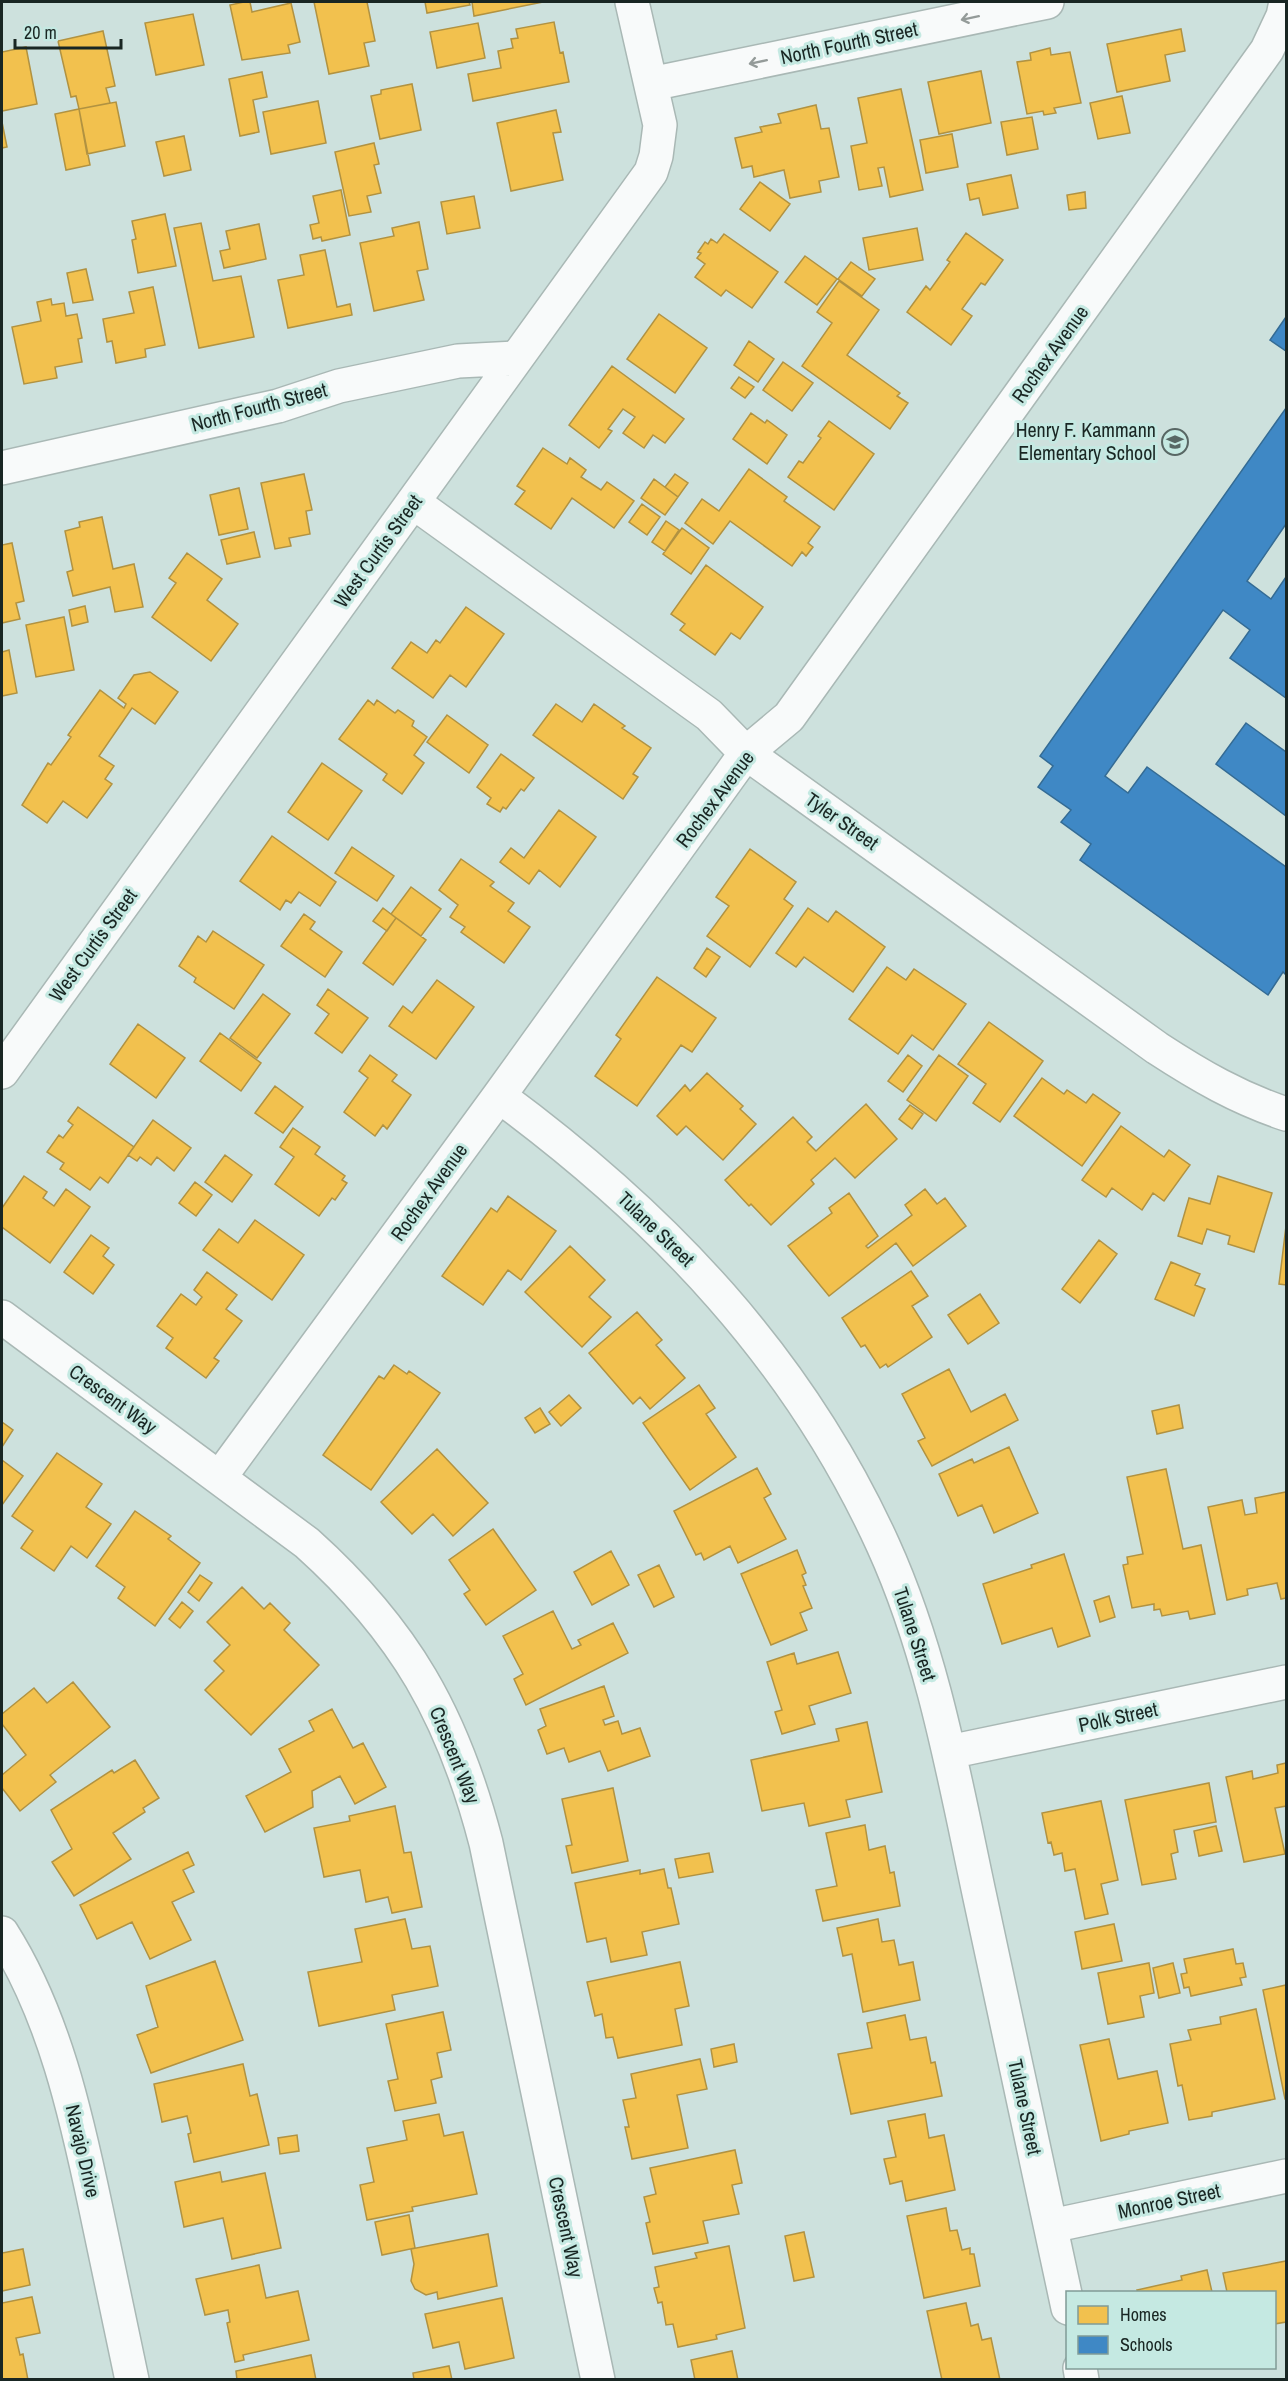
<svg xmlns="http://www.w3.org/2000/svg" width="1288" height="2381" viewBox="0 0 1288 2381" font-family="'Archivo Narrow',sans-serif">
  <rect width="100%" height="100%" fill="#cde1dd"/>
  <path fill="#f2c14e" stroke="#b19241" stroke-width="1.5" d="M244,2H250L252,12L291,3L300,42L288,45L290,53L242,60L230,5Z
    M314,2H367L375,41L364,43L369,66L329,74Z
    M425,2H469L470,5L427,13Z
    M472,2H543L474,16Z
    M193,14L204,65L156,75L145,23Z
    M554,22L560,53L563,52L569,82L473,101L468,74L501,68L498,51L513,48L511,39L518,38L516,29Z
    M478,23L485,58L437,68L430,32Z
    M1181,29L1185,51L1165,55L1170,81L1117,92L1107,44Z
    M103,31L115,86L106,88L110,103L79,109L76,96L71,97L58,41Z
    M26,47L37,104L2,111V52Z
    M1050,48L1051,55L1070,52L1081,103L1054,108L1056,113L1044,115L1043,111L1027,114L1017,62L1031,60L1030,53Z
    M981,71L991,123L939,134L928,82Z
    M262,72L267,97L253,100L259,132L240,136L229,79Z
    M412,84L421,130L380,139L371,96L381,94V90Z
    M901,89L923,190L890,197L884,167L878,168L882,186L859,190L851,146L867,143L858,98Z
    M1122,96L1130,133L1098,139L1090,103Z
    M318,101L326,143L271,154L263,112Z
    M116,102L125,146L87,154L79,109Z
    M816,105L821,129L829,128L839,177L819,181L821,192L790,198L784,170L754,177L752,166L742,168L735,138L762,132L760,127L781,123L778,114Z
    M79,109L90,165L66,170L55,114Z
    M556,110L561,132L553,133L563,180L511,191L497,123Z
    M1032,117L1038,149L1007,155L1001,122Z
    M2,122L7,147L2,148Z
    M952,134L958,167L926,173L920,140Z
    M184,136L191,170L164,176L156,142Z
    M374,143L379,164L374,165L381,193L367,196L371,212L349,216L335,152Z
    M1011,175L1018,208L983,215L979,198L970,200L967,184Z
    M760,182L790,204L770,231L740,209Z
    M341,190L350,235L322,241L321,237L313,239L310,225L319,223L313,196Z
    M1085,192L1086,208L1069,210L1067,195Z
    M474,196L480,228L447,234L441,202Z
    M165,214L176,266L138,273L132,240L136,239L132,221Z
    M419,222L428,269L417,271L424,300L374,311L360,243L394,236L392,228Z
    M201,223L213,281L241,276L254,337L199,348L174,228Z
    M259,224L266,259L224,268L220,251L230,249L226,231Z
    M917,228L923,260L869,270L863,238Z
    M966,233L1003,260L985,285L981,283L962,309L972,316L951,345L907,312L926,286L930,290L950,262L947,260Z
    M724,234L778,272L752,308L726,290L721,296L695,277L705,264L697,258L701,253L698,252L705,242L708,244L711,239L717,243Z
    M325,250L337,307L350,304L352,315L288,328L278,280L304,275L300,255Z
    M805,256L837,279L817,305L785,282Z
    M851,262L875,279L862,296L838,279Z
    M86,269L93,300L73,303L67,273Z
    M839,281L879,310L847,355L900,393L897,396L908,403L890,429L802,366L832,323L817,312Z
    M153,287L165,345L145,349L146,357L116,363L112,341L107,342L103,319L134,313L129,292Z
    M51,299L52,305L64,303L66,316L77,314L82,338L78,339L82,362L55,367L57,378L24,384L12,327L41,321L37,302Z
    M659,314L707,348L675,393L627,359Z
    M749,341L774,359L758,382L734,365Z
    M783,362L813,383L792,411L763,390Z
    M612,366L684,419L665,443L653,435L644,448L623,433L635,417L623,409L608,429L612,431L599,448L569,425Z
    M739,377L754,387L745,398L731,388Z
    M751,413L765,423L767,420L787,435L767,464L733,439Z
    M829,421L874,454L834,510L788,477L799,461L803,463L821,438L818,436Z
    M543,448L567,464L570,458L586,470L581,477L601,490L607,482L634,501L614,528L572,498L551,529L515,504L525,491L517,486Z
    M749,469L787,497L784,501L820,527L808,543L813,547L806,556L802,552L792,566L730,521L713,544L685,523L702,499L719,511Z
    M304,474L312,510L306,511L310,534L289,538L291,546L275,549L261,483Z
    M675,474L688,483L678,497L665,487Z
    M654,479L678,497L665,515L641,498Z
    M239,488L248,529L219,535L210,495Z
    M642,504L660,517L647,535L629,522Z
    M102,517L113,569L134,564L143,607L115,612L110,587L73,596L67,572L73,570L65,531L80,527L79,522Z
    M666,521L679,530L665,551L652,542Z
    M682,528L709,548L691,574L663,554Z
    M254,532L260,557L227,564L221,540Z
    M12,543L24,601L16,603L20,619L2,623V545Z
    M187,553L222,579L207,600L238,624L211,661L152,617L176,583L169,578Z
    M706,565L763,607L740,639L731,633L715,655L680,630L685,624L671,614Z
    M85,606L88,622L72,626L69,610Z
    M466,607L504,634L466,687L450,675L433,698L392,668L411,642L427,653L436,640L440,643Z
    M64,617L74,670L36,677L26,625Z
    M9,650L17,693L2,696V652Z
    M150,672L178,692L155,724L132,708L99,756L114,766L105,779L112,784L87,818L63,801L47,823L22,805L48,763L51,765L71,737L68,735L100,690L124,708L126,704L118,698L134,675Z
    M368,700L374,705L377,700L395,713L398,710L414,721L412,726L427,737L414,755L424,763L402,794L383,780L387,774L339,739Z
    M556,704L582,722L594,704L625,726L622,728L651,748L633,774L638,777L623,799L533,735Z
    M447,715L488,745L469,773L427,742Z
    M501,754L534,778L524,791L521,789L506,809L503,807L500,812L487,804L491,798L477,787Z
    M322,763L362,791L328,840L288,812Z
    M559,810L596,837L560,887L539,870L529,884L500,862L511,848L524,858Z
    M272,836L336,882L320,906L299,892L291,903L286,900L280,910L240,881Z
    M352,847L394,876L377,901L335,873Z
    M750,849L796,882L784,899L793,906L750,967L707,936L729,906L716,897Z
    M461,859L494,882L490,886L514,903L508,911L530,927L504,963L461,932L465,927L450,917L458,905L439,890Z
    M411,887L441,909L421,936L391,914Z
    M383,908L396,918L387,931L373,921Z
    M808,908L828,922L836,911L885,947L853,992L804,957L796,967L776,953Z
    M304,914L315,922L310,929L342,952L325,977L281,946Z
    M396,918L426,940L393,985L363,963Z
    M213,931L264,965L234,1009L194,982L196,978L179,966L198,936L206,942Z
    M707,948L720,957L706,977L694,968Z
    M887,967L906,980L914,969L966,1004L933,1050L912,1035L898,1054L849,1019Z
    M657,977L716,1018L692,1052L681,1045L637,1106L595,1076L621,1039L616,1035Z
    M437,980L474,1007L436,1059L389,1026L403,1006L412,1013Z
    M328,989L368,1018L342,1053L315,1033L329,1014L317,1005Z
    M263,994L290,1014L257,1058L230,1038Z
    M989,1022L1043,1061L1000,1122L973,1103L986,1084L958,1064Z
    M138,1024L185,1058L156,1098L110,1064Z
    M220,1033L261,1063L241,1091L200,1061Z
    M370,1055L397,1075L392,1081L411,1095L387,1129L383,1125L375,1136L344,1112L368,1078L359,1071Z
    M908,1055L922,1066L903,1092L888,1081Z
    M939,1055L968,1076L936,1121L907,1100Z
    M707,1073L743,1106L740,1109L756,1124L723,1160L686,1126L677,1135L657,1116L685,1085L690,1091Z
    M1042,1078L1064,1094L1067,1090L1086,1103L1093,1094L1120,1113L1082,1166L1014,1116Z
    M275,1086L303,1107L283,1133L255,1113Z
    M866,1104L897,1139L855,1178L835,1158L811,1180L814,1184L771,1225L751,1204L749,1206L725,1180L793,1117L812,1137L807,1142L816,1151Z
    M910,1105L923,1114L912,1129L899,1119Z
    M78,1107L134,1147L108,1183L100,1177L90,1190L60,1169L64,1163L47,1152L59,1135L63,1138L73,1125L68,1121Z
    M153,1120L191,1148L174,1171L157,1157L151,1165L140,1157L137,1161L128,1155Z
    M1121,1126L1164,1157L1169,1150L1190,1165L1164,1201L1153,1193L1142,1210L1112,1188L1106,1197L1082,1180Z
    M293,1128L320,1147L315,1154L345,1176L342,1180L347,1183L335,1200L332,1198L319,1216L275,1184L294,1157L280,1147Z
    M225,1155L252,1175L232,1202L205,1182Z
    M24,1176L47,1192L43,1198L54,1206L66,1189L90,1207L50,1263L2,1227V1208Z
    M1218,1176L1272,1193L1254,1252L1228,1244L1230,1236L1207,1229L1202,1244L1178,1236L1189,1198L1210,1204Z
    M195,1182L212,1195L196,1216L179,1203Z
    M925,1189L937,1204L945,1198L966,1226L913,1266L896,1243L829,1296L788,1246L832,1213L829,1208L849,1193L878,1236L866,1246L868,1248L912,1215L905,1205Z
    M508,1196L556,1231L521,1280L508,1270L483,1305L442,1276L491,1208L497,1212Z
    M255,1220L304,1255L272,1300L203,1250L219,1229L238,1243Z
    M1286,1226V1285L1279,1284Z
    M91,1235L109,1248L103,1256L114,1265L93,1294L64,1272Z
    M1099,1240L1117,1254L1080,1303L1062,1289Z
    M570,1246L605,1280L589,1297L611,1317L582,1347L525,1292Z
    M1171,1262L1200,1274L1195,1285L1205,1289L1194,1316L1155,1299Z
    M911,1271L928,1296L912,1306L932,1337L888,1367L886,1364L880,1368L865,1345L861,1347L842,1318Z
    M207,1272L237,1295L226,1309L242,1321L214,1358L219,1361L206,1378L166,1348L173,1338L157,1326L181,1294L196,1305L202,1297L194,1290Z
    M980,1294L999,1323L968,1344L948,1315Z
    M637,1312L662,1340L656,1345L685,1378L650,1409L640,1397L633,1404L589,1353Z
    M394,1365L407,1374L409,1371L440,1393L371,1490L323,1455L379,1376L384,1379Z
    M949,1369L971,1412L1005,1394L1018,1420L932,1466L918,1441L925,1438L902,1394Z
    M699,1385L715,1408L706,1414L736,1457L690,1490L643,1423Z
    M569,1395L581,1408L561,1426L549,1412Z
    M1179,1405L1183,1428L1157,1434L1152,1411Z
    M540,1408L550,1424L535,1433L525,1418Z
    M2,1422L13,1430L2,1447Z
    M1009,1447L1038,1513L994,1533L982,1505L958,1516L939,1474L972,1459L974,1463Z
    M437,1449L488,1503L453,1536L433,1514L412,1534L381,1502Z
    M57,1453L102,1484L86,1507L111,1524L87,1558L71,1546L54,1571L21,1548L33,1531L12,1516Z
    M2,1460L23,1476L2,1505Z
    M757,1468L771,1494L764,1498L786,1539L738,1563L730,1546L704,1560L701,1553L696,1555L674,1511Z
    M1166,1469L1183,1549L1201,1545L1215,1614L1190,1619L1188,1611L1162,1616L1160,1609L1154,1610V1604L1132,1608L1123,1565L1128,1564L1127,1557L1143,1554L1127,1477Z
    M1286,1492V1598L1281,1599L1277,1583L1247,1589L1248,1595L1227,1600L1208,1507L1242,1500L1245,1515L1257,1513L1255,1498Z
    M135,1511L171,1536L168,1539L200,1563L155,1626L118,1598L125,1587L96,1566Z
    M493,1529L536,1590L486,1625L464,1594L470,1590L449,1560Z
    M797,1550L806,1573L802,1575L806,1585L803,1586L812,1608L800,1613L807,1630L771,1645L741,1574Z
    M611,1551L629,1585L592,1605L574,1572Z
    M1064,1554L1090,1636L1058,1647L1052,1628L1002,1644L983,1584L1032,1568L1031,1565Z
    M659,1565L674,1597L654,1607L638,1575Z
    M200,1575L212,1583L199,1601L188,1592Z
    M242,1587L264,1609L270,1603L290,1623L284,1630L319,1665L251,1735L205,1690L224,1671L214,1661L230,1645L207,1622Z
    M1109,1596L1115,1617L1100,1622L1094,1601Z
    M182,1602L193,1611L180,1628L169,1619Z
    M553,1611L572,1649L581,1645L578,1640L613,1623L628,1653L526,1705L514,1679L523,1674L503,1636Z
    M838,1652L851,1693L809,1706L815,1724L782,1734L775,1712L782,1710L767,1662L794,1653L797,1664Z
    M73,1682L110,1727L50,1775L56,1782L20,1811L2,1788V1775L26,1755L2,1724V1714L34,1688L47,1703Z
    M604,1686L614,1716L603,1720L605,1725L618,1721L622,1734L640,1728L650,1756L608,1771L600,1751L569,1762L564,1748L547,1754L538,1730L546,1726L540,1709Z
    M332,1709L353,1748L363,1743L386,1787L355,1804L340,1776L312,1791L313,1807L265,1832L246,1796L291,1772L279,1749L314,1731L309,1721Z
    M867,1722L882,1792L846,1800L850,1817L809,1826L804,1803L762,1811L751,1760L839,1741L836,1729Z
    M135,1760L159,1798L143,1808L145,1812L113,1833L131,1859L74,1896L52,1862L72,1849L51,1810L112,1770L114,1773Z
    M1286,1763V1806L1275,1808L1285,1854L1244,1862L1226,1777L1252,1771L1253,1779L1278,1773L1277,1765Z
    M1209,1783L1216,1822L1174,1830L1178,1852L1171,1854L1176,1879L1142,1885L1125,1800Z
    M613,1788L628,1861L572,1873L566,1846L572,1845L562,1799Z
    M1101,1801L1118,1880L1101,1884L1108,1914L1085,1919L1075,1869L1065,1871L1062,1853L1054,1855L1051,1842L1048,1843L1042,1813Z
    M395,1806L404,1853L411,1852L422,1907L392,1913L388,1897L366,1902L360,1870L324,1877L314,1828L350,1821L349,1816Z
    M865,1825L869,1850L885,1846L890,1873L894,1872L900,1906L823,1921L816,1890L837,1886L826,1833Z
    M1216,1826L1222,1851L1199,1856L1194,1831Z
    M188,1852L194,1865L183,1870L194,1892L172,1902L191,1940L150,1959L132,1922L97,1939L80,1905Z
    M709,1853L713,1872L679,1878L675,1859Z
    M664,1869L668,1888H671L679,1924L642,1932L647,1955L611,1962L606,1938L587,1942L575,1883L640,1870V1874Z
    M405,1919L412,1949L430,1946L438,1986L392,1995L395,2010L319,2026L308,1972L362,1962L355,1929Z
    M878,1919L882,1942L894,1940L899,1965L913,1962L920,2000L863,2012L852,1954L843,1956L837,1928Z
    M1114,1924L1122,1961L1082,1969L1075,1932Z
    M1233,1949L1236,1964L1243,1963L1246,1977L1240,1978L1242,1985L1191,1996L1189,1987L1184,1988L1181,1974L1187,1973L1184,1959Z
    M215,1961L243,2040L151,2073L137,2035L158,2027L146,1986Z
    M680,1962L689,2006L675,2009L682,2045L618,2058L613,2037L606,2038L602,2014L595,2016L587,1982Z
    M1149,1963L1154,1993L1140,1996L1144,2017L1108,2024L1098,1973Z
    M1173,1963L1180,1993L1159,1998L1153,1968Z
    M1286,1985V2099H1285L1263,1990Z
    M1256,2009L1275,2099L1212,2112V2116L1189,2120L1182,2085L1178,2086L1170,2044L1191,2040L1188,2030L1221,2024L1220,2017Z
    M443,2012L451,2050L437,2053L442,2077L431,2080L436,2103L395,2111L388,2081L398,2079L386,2024Z
    M905,2015L910,2040L926,2037L931,2063L935,2062L942,2096L851,2114L838,2054L872,2048L867,2023Z
    M1109,2039L1118,2079L1157,2071L1168,2123L1129,2131V2134L1101,2141L1080,2045Z
    M734,2044L737,2062L714,2067L711,2049Z
    M700,2059L707,2089L677,2095L688,2148L632,2159L625,2127H629L623,2100L636,2098L631,2074Z
    M243,2064L250,2096L257,2094L269,2145L194,2162L188,2134L191,2133L187,2116L162,2122L154,2084Z
    M439,2114L444,2136L463,2132L477,2194L412,2207L413,2211L367,2220L360,2185L374,2182L367,2148L407,2140L403,2121Z
    M925,2114L929,2138L944,2135L955,2190L906,2201L902,2181L890,2184L884,2159L896,2157L888,2121Z
    M297,2135L299,2151L280,2154L278,2138Z
    M735,2150L742,2183L732,2185L739,2214L703,2221L708,2243L653,2254L646,2223L650,2222L644,2197L656,2194L650,2168Z
    M220,2172L222,2182L265,2173L281,2248L232,2259L223,2218L184,2227L175,2182Z
    M946,2208L950,2231L957,2230L962,2250L970,2248V2254H974L980,2286L924,2298L907,2216Z
    M409,2215L415,2248L382,2255L375,2222Z
    M804,2232L814,2277L794,2281L785,2236Z
    M488,2234L497,2286L438,2299L437,2292L426,2295L415,2289L411,2281L414,2264L411,2249Z
    M729,2246L745,2328L716,2335L717,2339L678,2347L673,2324L666,2325L662,2302L658,2303L654,2288L659,2287L655,2267L697,2258L695,2253Z
    M23,2249L30,2285L2,2291V2253Z
    M1286,2261V2322L1274,2324V2292H1227L1223,2273Z
    M259,2265L266,2298L298,2291L309,2340L243,2355L244,2360L235,2362L227,2323L230,2322L228,2310L205,2315L196,2279Z
    M1207,2270L1212,2292H1138L1137,2290L1182,2280L1181,2276Z
    M32,2297L40,2333L16,2338L20,2355L23,2354L28,2380H2V2303Z
    M502,2298L514,2358L465,2369L459,2342L433,2348L425,2314Z
    M966,2303L971,2326L978,2324L982,2340L991,2338L1000,2380H942L927,2311Z
    M732,2351L738,2380H695L691,2360Z
    M311,2355L316,2380H237L236,2371Z
    M449,2366L452,2380H414L413,2373Z"/>
  <path fill="#3f88c5" stroke="#346b94" stroke-width="1.5" d="M1286,317V351L1270,340Z
    M1286,408V524L1247,581L1271,599L1286,577V698L1230,658L1250,630L1223,610L1105,776L1128,793L1147,767L1286,867V975L1283,972L1268,995L1080,860L1091,844L1061,822L1071,810L1038,787L1053,766L1040,756Z
    M1246,723L1286,752V816L1216,764Z"/>
  <g fill="none" stroke-linecap="round" stroke-linejoin="round">
    <defs>
      <path id="minor" d="M651,84L1047,2
        M2,468L278,406L339,386L458,361L517,358
        M413,502L709,715L746,753L1157,1048C1200,1076 1238,1098 1286,1114
        M2,1072L651,172L656,156L660,125L632,2
        M499,1096C663,1217 798,1358 883,1545C933,1655 954,1776 979,1893C1009,2031 1039,2169 1068,2308
        M2,1317L307,1543C405,1631 453,1716 486,1843L598,2380
        M220,1477L499,1096L746,753L789,717L1267,50L1283,16L1286,2
        M949,1752L1286,1682
        M2,1933C54,2015 76,2114 96,2209C108,2266 120,2323 132,2380
        M1051,2226L1286,2176
        M1080,2368L1082,2380"/>
    </defs>
    <use href="#minor" stroke="#a9b8b5" stroke-width="36"/>
    <use href="#minor" stroke="#f8fafa" stroke-width="33"/>
  </g>
  <defs><path id="oneway-shaft" d="M-6 0H5M1.5-3L5.5 0L1.5 3" fill="none" stroke-width="1.6" stroke-linecap="round" stroke-linejoin="round" transform="scale(1.5)"/></defs>
  <g stroke="#949b99">
    <use href="#oneway-shaft" transform="translate(970 18) rotate(168)"/>
    <use href="#oneway-shaft" transform="translate(758 62) rotate(168)"/>
  </g>
  <defs>
    <symbol id="school-ring" viewBox="-11 -11 22 22"><circle r="9.5" fill="#c5e9e2" stroke="#586764" stroke-width="1.5"/><path d="M0-5L7-2L0 1L-7-2ZM-4 1L0 2.5L4 1V4Q0 6-4 4Z" fill="#586764"/></symbol>
  </defs>
  <g fill-rule="evenodd">
    <use href="#school-ring" x="1160" y="427" width="30" height="30"/>
  </g>
  <g text-anchor="middle" stroke-width="6" stroke-linejoin="round" paint-order="stroke">
    <g font-size="20" fill="#192623" stroke="#c5e9e2">
      <text transform="translate(849 43) rotate(-12)" y="7">North Fourth Street</text>
      <text transform="translate(1050 354) rotate(-54)" y="7">Rochex Avenue</text>
      <text transform="translate(259 407) rotate(-15)" y="7">North Fourth Street</text>
      <text transform="translate(378 551) rotate(-54)" y="7">West Curtis Street</text>
      <text transform="translate(715 799) rotate(-53)" y="7">Rochex Avenue</text>
      <text transform="translate(842 821) rotate(35)" y="7">Tyler Street</text>
      <text transform="translate(93 945) rotate(-54)" y="7">West Curtis Street</text>
      <text transform="translate(429 1192) rotate(-54)" y="7">Rochex Avenue</text>
      <text transform="translate(656 1229) rotate(44)" y="7">Tulane Street</text>
      <text transform="translate(113 1399) rotate(36)" y="7">Crescent Way</text>
      <text transform="translate(915 1634) rotate(72)" y="7">Tulane Street</text>
      <text transform="translate(1118 1717) rotate(-12)" y="7">Polk Street</text>
      <text transform="translate(455 1755) rotate(68)" y="7">Crescent Way</text>
      <text transform="translate(1025 2107) rotate(78)" y="7">Tulane Street</text>
      <text transform="translate(83 2151) rotate(77)" y="7">Navajo Drive</text>
      <text transform="translate(1169 2201) rotate(-12)" y="7">Monroe Street</text>
      <text transform="translate(566 2227) rotate(78)" y="7">Crescent Way</text>
    </g>
    <g font-size="20" fill="#192623" stroke="#c5e9e2" text-anchor="end">
      <text x="1156" y="437">Henry F. Kammann<tspan x="1156" dy="23">Elementary School</tspan></text>
    </g>
  </g>
  <rect width="1288" height="2381" fill="none" stroke="#192623" stroke-width="6"/>
  <rect x="1066" y="2291" width="210" height="78" fill="#c5e9e2" stroke="#809b96" stroke-width="1.5"/>
  <rect x="1078" y="2306" width="30" height="18" fill="#f2c14e" stroke="#809b96" stroke-width="1.5"/>
  <text x="1120" y="2321" font-size="18" fill="#192623">Homes</text>
  <rect x="1078" y="2336" width="30" height="18" fill="#3f88c5" stroke="#809b96" stroke-width="1.5"/>
  <text x="1120" y="2351" font-size="18" fill="#192623">Schools</text>
  <path d="M15 39v9h106v-9" fill="none" stroke="#192623" stroke-width="3"/>
  <text x="24" y="39" font-size="18" fill="#192623" stroke="#c5e9e2" stroke-width="4.5" paint-order="stroke">20 m</text>
</svg>
